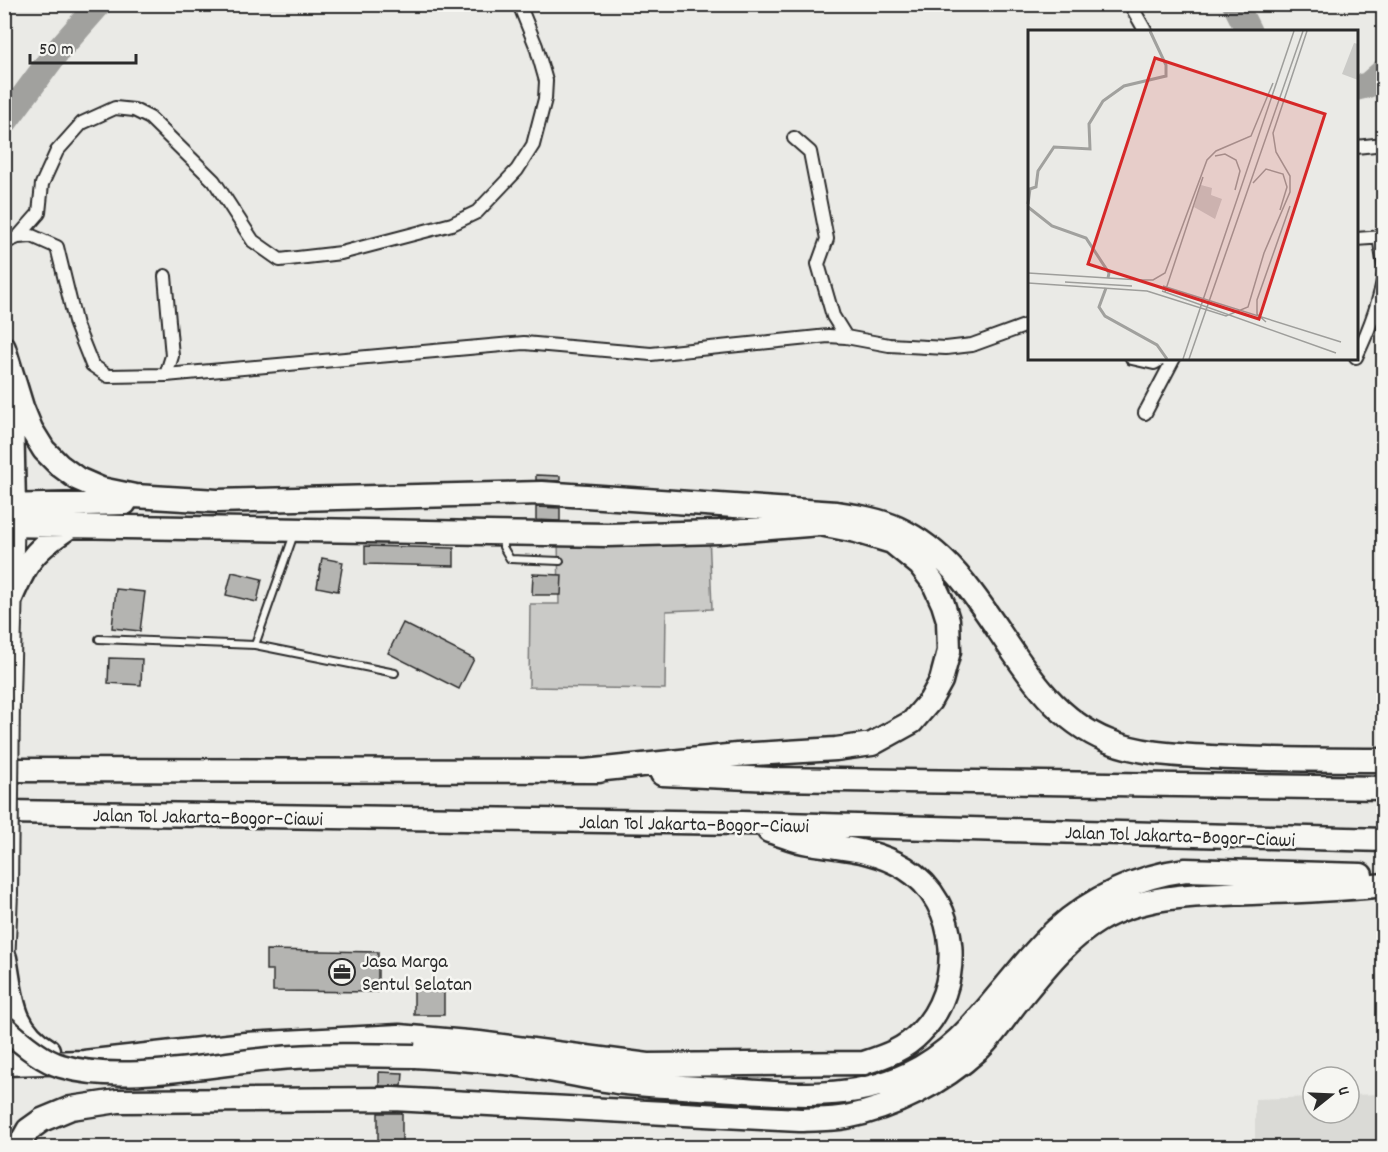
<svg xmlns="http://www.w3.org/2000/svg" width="1388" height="1152" viewBox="0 0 1388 1152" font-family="Dekko,sans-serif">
  <rect width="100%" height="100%" fill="#eaeae6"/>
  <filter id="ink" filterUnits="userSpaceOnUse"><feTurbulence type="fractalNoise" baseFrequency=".0167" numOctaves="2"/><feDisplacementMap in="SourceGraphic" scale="12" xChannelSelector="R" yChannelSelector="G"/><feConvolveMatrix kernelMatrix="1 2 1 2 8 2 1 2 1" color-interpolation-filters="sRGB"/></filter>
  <g filter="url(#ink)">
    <path fill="#dadad6" d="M1383,1094V1147H1255V1099L1313,1097V1113H1349V1095Z"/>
    <path fill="#cacac7" stroke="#7a7a79" stroke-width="1.5" d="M709,532L712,609L666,611L665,689L529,687L530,604H559L558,535Z"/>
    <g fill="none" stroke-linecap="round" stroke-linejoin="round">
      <path stroke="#a1a19e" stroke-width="26" d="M1235,4L1249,32
        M1356,88L1368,85L1384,71
        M4,123L55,54L99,4"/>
    </g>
    <path fill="#b4b4b1" stroke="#2b2b2b" stroke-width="1.5" d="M536,475L560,476V481L536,480Z
      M536,507L560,508V521L536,520Z
      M365,546L454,548V566L365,564Z
      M322,558L343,562L338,591L317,587Z
      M232,572L262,579L257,602L226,595Z
      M533,574L562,575L561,595H532Z
      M116,589L145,592L140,631L112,628Z
      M403,623L474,659L459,689L388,653Z
      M109,658L142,659L141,685L108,683Z
      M266,950L378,952V992L273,991V970H266Z
      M414,986H444V1015H414Z
      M379,1072L403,1073L402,1086H379Z
      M378,1113H402V1142H378Z"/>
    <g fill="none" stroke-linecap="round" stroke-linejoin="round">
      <defs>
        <path id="lane" d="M503,538V547L510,559L560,561
          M99,639L255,645L395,673
          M255,645L294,534"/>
        <path id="street" d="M1130,4L1146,32
          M794,138L810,152L827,239L818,264L833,316L846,337
          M1356,147L1384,144
          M18,237L32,236L57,247L76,325L92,365L108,376L166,375L524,343L651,354L828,336L846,337L889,345L946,348L972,345L1030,324
          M1379,237L1384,266
          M1356,239L1384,237
          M4,243L18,237L39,213L42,184L57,151L82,123L115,108L134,110L150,118L214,181L253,241L280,260L341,253L452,224L477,212L517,170L533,145L545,99L546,81L536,46L519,4
          M165,276L172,356L166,375
          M1356,357C1369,330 1380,303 1384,274
          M1132,358L1154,363L1163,358
          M1145,413L1174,358"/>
        <path id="primary" d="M9,695L14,511
          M4,965L7,893"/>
        <path id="highway" d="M4,348L22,407L31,429L44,450L59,465L78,479L101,489L135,496L217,501L542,493L836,513C856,516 878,519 897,528C995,573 1010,701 1108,741C1141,754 1176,755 1211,757C1268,760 1326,760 1384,760
          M9,396L12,416L14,505
          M4,506L125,503
          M4,525L607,535L719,532L820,524L856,531L892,542L920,565L933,582L943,604L948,620L949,651L941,681L930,701L912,722L872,744L836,749L737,755L586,771
          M12,596C28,559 35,550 68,528
          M4,770L599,771
          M662,774L772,779L1384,788
          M4,812L741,823L1384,840
          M5,958C12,996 11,1029 48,1050
          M415,1056C448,1058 481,1060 514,1064C549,1069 583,1077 617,1082C651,1086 686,1087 721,1089C784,1094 849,1102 908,1074C946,1056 973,1026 999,994C1017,973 1035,949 1056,930C1091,898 1138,876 1186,870L1361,875
          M4,1064L84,1062L245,1044L399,1036L479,1043L648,1065L864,1063C885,1056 904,1050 920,1033C964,989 962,903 905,868C873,849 845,849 809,843C795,841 782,835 769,831
          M18,1148L28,1130L42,1120L71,1108L118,1101L393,1099L800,1120C815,1119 831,1120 846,1117C893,1108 942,1083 978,1050C993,1037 1005,1017 1018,1001C1042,972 1065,941 1098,921C1144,894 1200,895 1252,893C1296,891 1340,890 1384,885"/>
      </defs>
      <use href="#lane" stroke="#2b2b2b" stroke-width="10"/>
      <use href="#street" stroke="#2b2b2b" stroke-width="16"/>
      <use href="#primary" stroke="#2b2b2b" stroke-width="24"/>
      <use href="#highway" stroke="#2b2b2b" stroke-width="27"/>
      <use href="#lane" stroke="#f6f6f2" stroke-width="6"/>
      <use href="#street" stroke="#f6f6f2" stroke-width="12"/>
      <use href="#primary" stroke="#f6f6f2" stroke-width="20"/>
      <use href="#highway" stroke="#f6f6f2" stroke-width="22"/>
      <defs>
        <path id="primary-bridge" d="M7,893L9,695"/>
        <path id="highway-bridge" d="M4,1027C19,1041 41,1060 61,1066C121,1084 206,1065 269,1059C318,1054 366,1055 415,1056"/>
      </defs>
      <use href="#primary-bridge" stroke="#2b2b2b" stroke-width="24" stroke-linecap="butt"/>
      <use href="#highway-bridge" stroke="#2b2b2b" stroke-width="27" stroke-linecap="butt"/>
      <use href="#primary-bridge" stroke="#f6f6f2" stroke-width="20"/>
      <use href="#highway-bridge" stroke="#f6f6f2" stroke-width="22"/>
    </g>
  </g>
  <defs>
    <symbol id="office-ring" viewBox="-11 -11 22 22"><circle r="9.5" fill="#f6f6f2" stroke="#2b2b2b" stroke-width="1.5"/><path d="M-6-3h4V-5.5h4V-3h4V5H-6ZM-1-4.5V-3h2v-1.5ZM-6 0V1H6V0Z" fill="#2b2b2b"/></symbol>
  </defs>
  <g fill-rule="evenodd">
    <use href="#office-ring" x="327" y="957" width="30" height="30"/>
  </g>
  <g text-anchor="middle" stroke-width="5" stroke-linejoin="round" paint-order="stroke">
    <g font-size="20" fill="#2b2b2b" stroke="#f6f6f2">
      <text transform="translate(208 816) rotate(1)" y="7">Jalan Tol Jakarta–Bogor–Ciawi</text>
      <text transform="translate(694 823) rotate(1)" y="7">Jalan Tol Jakarta–Bogor–Ciawi</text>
      <text transform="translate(1180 835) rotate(2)" y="7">Jalan Tol Jakarta–Bogor–Ciawi</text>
    </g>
    <g font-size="20" fill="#2b2b2b" stroke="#f6f6f2" text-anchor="start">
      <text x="362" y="967">Jasa Marga<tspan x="362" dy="23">Sentul Selatan</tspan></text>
    </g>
  </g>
  <g transform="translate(1028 30)">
    <rect width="330" height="330" fill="#eaeae6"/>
    <path d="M326,13L330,14V50L314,44ZM173,155L184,158L183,165L194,169L187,189L166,177Z" fill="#cacac7"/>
    <path fill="none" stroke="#a1a19e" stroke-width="3" d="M0,174L2,159L8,157L10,141L26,117L62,119L61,94L75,71L96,56L138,46V35L122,1M0,177L24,196L58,208L81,243L80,248M78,258L71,277L77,286L129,315L139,329"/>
    <path fill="none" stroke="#9e9e9b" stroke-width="1.5" d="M187,126L197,124L208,130L212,141L207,160M225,153L238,139L255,144L259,157L252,180M0,243L112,250M109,250H125L137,243L179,130L188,121L223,106L245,53M37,252L104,256M0,253L119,261L198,286L220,277L236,223L262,162V146L248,122L245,103L279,1M135,256L313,312M134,261L308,323M137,262L175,147M238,292L229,284V270L262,176M155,329L266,1M161,329L275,1"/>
    <path fill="#d62828" fill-opacity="0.15" stroke="#d62828" stroke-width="3" d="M127,28L297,84L231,289L60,234Z"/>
    <rect width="330" height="330" fill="none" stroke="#2b2b2b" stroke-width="3"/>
  </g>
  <rect width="1388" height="1152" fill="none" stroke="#f6f6f2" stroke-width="24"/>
  <rect x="12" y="12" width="1364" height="1128" fill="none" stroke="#2b2b2b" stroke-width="2" filter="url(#ink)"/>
  <g transform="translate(1331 1095) rotate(72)"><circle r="28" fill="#f6f6f2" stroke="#a5a5a2" stroke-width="1.5"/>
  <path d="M0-4.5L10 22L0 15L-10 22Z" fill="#2b2b2b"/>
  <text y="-9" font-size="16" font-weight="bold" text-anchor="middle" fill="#2b2b2b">U</text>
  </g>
  <path d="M30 54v9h106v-9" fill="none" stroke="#2b2b2b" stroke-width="3"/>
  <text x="39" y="54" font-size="18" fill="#2b2b2b" stroke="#f6f6f2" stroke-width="4.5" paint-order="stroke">50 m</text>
</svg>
